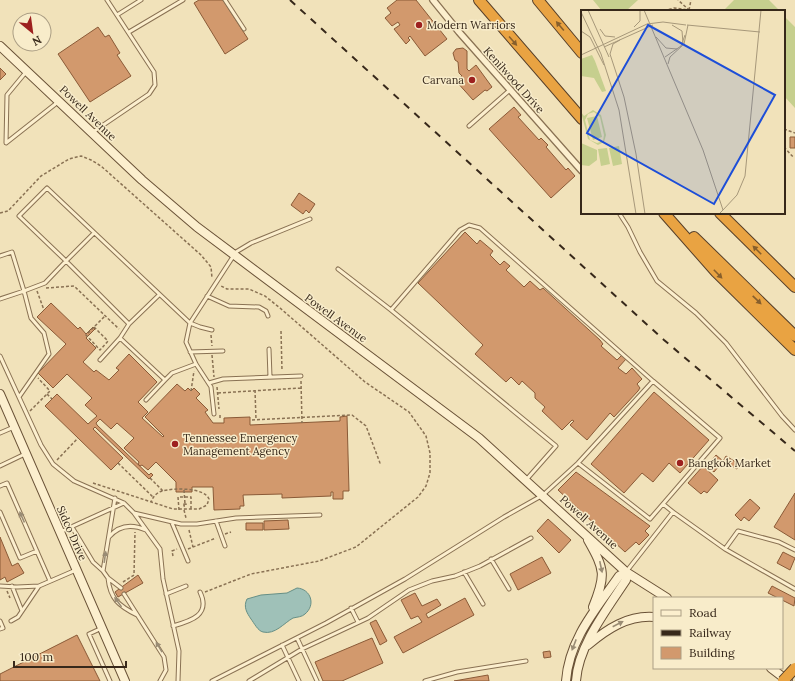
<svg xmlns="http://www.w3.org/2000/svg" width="795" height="681" viewBox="0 0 795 681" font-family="Lora,serif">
  <rect width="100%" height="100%" fill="#f1e2ba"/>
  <path fill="#c6cf8e" d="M593,0H638L626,11H602Z
    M734,0H769L780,11H723Z
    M784,16L795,27V108L784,96Z"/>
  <path fill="#9fc1b8" stroke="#668f86" d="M297,588C311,589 316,605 305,614C302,617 297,617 293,618C284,623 275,635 263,632C258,631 254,623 251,619C247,613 243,607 247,599L261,595L287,593Z"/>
  <path fill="#d2996d" stroke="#8a5a37" d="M199,0H223L248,39L225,54L194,3Z
    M397,0H416L447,39L425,56L410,36L408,38L410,40L406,44L394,29L400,25L398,22L392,26L385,18L391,13L387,8Z
    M98,27L105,37L109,35L120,53L117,55L131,76L90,102L58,54Z
    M463,48L467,51V69L469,71L476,65L492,87L487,91L485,90L473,100L456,81L462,76L459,73L458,62L455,60L453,53L456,49Z
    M0,68L6,74L0,80Z
    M514,107L521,115L518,117L539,140L541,138L548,145L546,147L566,170L568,168L575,176L551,198L489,129Z
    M790,137H795V148H790Z
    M299,193L315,204L309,213L306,210L303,214L291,205Z
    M465,232L477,244L480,240L493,251L490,255L500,265L504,261L510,266L506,270L524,287L530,281L540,290L543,288L600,340L603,344L601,346L617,360L622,355L626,359L618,368L626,374L632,368L642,379L637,384L640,388L638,391L614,417L610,413L587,440L570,425L574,421L572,420L562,430L542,411L545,407L535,398V393L522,381L519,385L511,377L506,382L475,354L483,345L418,283Z
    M51,303L78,329L80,327L86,334L93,327L95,329L86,338L96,348L83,362L94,372L96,370L109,380L119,370L116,368L129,354L157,382L138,402L148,412L142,418L163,437L164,436L145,417L177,384L185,391L188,388L191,391L194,388L200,394L196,398L208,410L205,412L213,423H224V418L250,417V425L340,421V417L347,416L349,491H343V499H333V492H331V496L282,498V494L243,495L244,506H240V509L214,510L213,487H192V492H176V482L156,462L148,470L142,465L140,466L138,464L139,462L124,448L134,438L117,423L111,429L100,419L96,423L97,425L149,475L151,473L153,475L149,479L95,427L93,429L123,458L111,470L45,406L57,394L88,424L97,416L85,405L92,398L67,374L53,388L38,373L66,344L37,317Z
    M654,392L709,440L680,473L669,463L653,482L642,473L624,493L591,464Z
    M716,455L723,461L714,472L707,466Z
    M726,456L739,464L737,469L723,461Z
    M703,466L718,480L707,493L704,491L701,494L688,483Z
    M576,472L650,526L645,531L649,535L639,545L636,542L625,552L558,490Z
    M795,493V540L774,527Z
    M750,499L760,508L749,521L744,517L741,521L735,515Z
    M548,519L571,540L559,553L537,531Z
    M288,520L289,529L264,530V521Z
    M246,523H263V530H246Z
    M0,537L12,566L18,563L24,573L7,582L5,577L0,580Z
    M783,552L795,558L790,570L777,563Z
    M542,557L551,573L518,590L510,574Z
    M138,575L143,583L118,597L115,592Z
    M772,586L795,598L794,606L782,600V598H778L768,593Z
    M415,593L422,606L437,599L441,605L426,614L428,618L465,598L474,615L403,653L394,637L422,622L418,616L411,619L401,600Z
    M376,620L387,641L380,645L370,623Z
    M77,635L100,681H0V674Z
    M372,638L383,663L342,681H323L315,662Z
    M550,651L551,657L544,658L543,652Z
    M488,675L489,681H454Z"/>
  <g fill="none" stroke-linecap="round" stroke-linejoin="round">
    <defs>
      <path id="lane" d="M225,0L244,29
        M117,15L141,0
        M129,32L183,0
        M26,72L7,95L6,143L58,102
        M469,126L510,90
        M93,132L149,94L155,85L154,72L107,0
        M619,213L628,227L640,252L657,281L696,313L726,343L782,416L795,430
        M94,233L66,261L129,324L120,338L165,380L172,373L196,364
        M0,256L12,252L24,291L45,283L66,261L19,216L47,188L190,323
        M338,269L391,310
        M207,296L229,306L259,307L266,311L268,316
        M0,299L24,291L31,318L44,333L49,354L19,397
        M190,323L200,327L212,330
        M129,324L159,295
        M269,349L270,377
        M190,352L223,351
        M0,356L41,445L53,464L74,481L124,503L134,513L181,524H197L236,518L320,515
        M100,360L120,338
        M209,383L223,379L301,376
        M146,400L165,380
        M214,414L211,387L196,364L186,342L190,323L236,252L251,243L310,219
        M0,433L14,427
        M0,466L25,454
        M526,480L556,446L391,310L460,230L469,225L480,228L653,381
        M0,486L7,483L50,581
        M115,498L103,571L108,578L121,588
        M663,504L673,512
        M0,512L20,558L37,551
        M134,513L160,549L163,579L179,651L178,681
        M216,521L225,546
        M172,523L188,561
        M72,527L93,562L103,571
        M60,532L124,503
        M109,537C119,525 132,524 146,530
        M725,549L738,531L779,542L795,550
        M491,559L509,589
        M464,572L483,604
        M626,572L673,512L725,549L795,589
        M108,578C110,599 119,606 137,615
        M0,586L17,587L39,586
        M12,586L22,611
        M124,594L164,657L166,670L160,681
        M166,594L186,586
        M351,608L358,622
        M0,621L3,628L0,629
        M11,621L18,617L39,586L76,570
        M173,626C191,621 211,615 200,592
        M102,628L89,634L110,681
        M297,638L317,681
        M282,645L299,681
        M212,681L326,623L405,579L504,517L543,495L578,463L653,381L720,438L650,519L578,463
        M249,681L302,649L368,618L409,590L432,581L455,576L480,566L531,538
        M425,681L457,672L526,661"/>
      <path id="street" d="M433,0L459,32L582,171"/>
      <path id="secondary" d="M0,46L142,180L197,227L479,438L626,572L667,598
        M0,394L125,681
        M588,540C605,570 606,575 593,607
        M588,645C607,629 628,615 654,617
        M771,668L788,681
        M566,681C569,639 596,609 619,576L626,572
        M576,681C578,646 607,609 626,580V572"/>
      <path id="highway" d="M479,0L582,119
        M538,0L582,53
        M664,213L716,272L795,350
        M720,213L795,287
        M694,237L795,336"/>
    </defs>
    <use href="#lane" stroke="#897153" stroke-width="5"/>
    <use href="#street" stroke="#897153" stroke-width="8"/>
    <use href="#secondary" stroke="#6a5237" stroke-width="10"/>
    <use href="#highway" stroke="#563f29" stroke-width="12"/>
    <path stroke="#897153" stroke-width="1.5" stroke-dasharray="3 2" stroke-linecap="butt" d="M689,10L691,0
      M664,11L674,8L689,10L678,0
      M784,129L795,133
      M784,147L794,158
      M0,213L8,211L41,176L69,159L81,156L91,160L101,166L201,255L211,267L212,278
      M46,288L74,286L119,329
      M37,291L44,310
      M94,327L108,341L100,350L86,335L105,316
      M281,331L282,371
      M211,335L212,346
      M212,355L214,377
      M301,381L302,423
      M217,387L219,409
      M255,390L256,420
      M191,391L194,371
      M218,393L301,388
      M47,394L52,399
      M30,411L50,391L38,378
      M220,415V419
      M252,420L352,415L366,426L380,463H382
      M57,460L78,438
      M118,463L153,497
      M150,478L163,491
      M93,483L173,509H199L207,505L209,499C204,487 173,488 162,491C156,493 153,497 151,502
      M184,490L185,504
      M184,504H186V506H184Z
      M179,510L178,497H191V509
      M184,510L186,518
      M189,530L193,547
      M225,534L231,532
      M188,549L216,538
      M173,556L172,551L177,549
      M123,582L134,575L135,532
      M7,591L10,598
      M205,592L251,574L319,561L356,547L418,497L426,486L430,473V453L426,436L409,412L365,382L280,308L265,296L249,289H227L221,286"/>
    <use href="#lane" stroke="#fcefce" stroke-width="3"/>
    <use href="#street" stroke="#fcefce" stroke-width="5.5"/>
    <use href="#secondary" stroke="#fcefce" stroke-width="8"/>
    <use href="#highway" stroke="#e9a342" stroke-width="10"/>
    <path stroke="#37281a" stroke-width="2" stroke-dasharray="7 7" stroke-linecap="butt" d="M290,0L664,340L795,451"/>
    <defs>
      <path id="highway-bridge" d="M783,681L795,668"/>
    </defs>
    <use href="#highway-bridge" stroke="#563f29" stroke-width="12" stroke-linecap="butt"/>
    <use href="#highway-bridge" stroke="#e9a342" stroke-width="10"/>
  </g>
  <defs><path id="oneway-solid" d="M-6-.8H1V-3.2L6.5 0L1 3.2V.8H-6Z"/></defs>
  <g fill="#875f2c">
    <use href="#oneway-solid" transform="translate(560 26) rotate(-130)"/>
    <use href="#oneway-solid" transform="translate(513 41) rotate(49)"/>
    <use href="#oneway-solid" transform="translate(757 250) rotate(-135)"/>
    <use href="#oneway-solid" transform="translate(718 274) rotate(46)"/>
    <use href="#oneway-solid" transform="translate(757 300) rotate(44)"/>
  </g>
  <g fill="#9a8c74">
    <use href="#oneway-solid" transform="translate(22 517) rotate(-114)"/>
    <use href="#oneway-solid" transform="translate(105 557) rotate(-82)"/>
    <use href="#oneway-solid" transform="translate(601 567) rotate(78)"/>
    <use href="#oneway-solid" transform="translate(118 602) rotate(-126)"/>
    <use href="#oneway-solid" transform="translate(618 624) rotate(-27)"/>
    <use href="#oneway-solid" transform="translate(574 645) rotate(111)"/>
    <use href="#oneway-solid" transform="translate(159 647) rotate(-121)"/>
  </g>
  <g fill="#9d201f" stroke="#f8ecca" stroke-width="1.5">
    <circle cx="419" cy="25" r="4"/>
    <circle cx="472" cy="80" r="4"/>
    <circle cx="175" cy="444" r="4"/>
    <circle cx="680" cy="463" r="4"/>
  </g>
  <g text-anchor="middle" stroke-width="3" stroke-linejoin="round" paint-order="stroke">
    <g font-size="11" fill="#37281a" stroke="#f8ecca" text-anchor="start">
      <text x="427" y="29">Modern Warriors</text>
      <text x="464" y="84" text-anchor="end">Carvana</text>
      <text x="183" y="442">Tennessee Emergency<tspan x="183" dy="13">Management Agency</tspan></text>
      <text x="688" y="467">Bangkok Market</text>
    </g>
    <g font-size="11" fill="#37281a" stroke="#f8ecca">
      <text transform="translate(514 80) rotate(48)" y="4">Kenilwood Drive</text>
      <text transform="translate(88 113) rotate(44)" y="4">Powell Avenue</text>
      <text transform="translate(336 318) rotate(36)" y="4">Powell Avenue</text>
      <text transform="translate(589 522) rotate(42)" y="4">Powell Avenue</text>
      <text transform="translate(72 533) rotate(66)" y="4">Sidco Drive</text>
    </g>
  </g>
  <g transform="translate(581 10)">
    <rect width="204" height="204" fill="#f1e2ba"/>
    <path d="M11,45L14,51L25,81L21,82L13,68L0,66V49ZM12,100L20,105L25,125L23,132L17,135L7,129L0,102L3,106ZM13,102L19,107L23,125L22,131L16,133L9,130L4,110L7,104ZM16,106L21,127L12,130L6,108ZM0,133L16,140V150L8,156L0,155ZM38,136L41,154L32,156L28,138ZM26,138L29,154L20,156L17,139Z" fill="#c6cf8e" fill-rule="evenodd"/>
    <path fill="none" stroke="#a7987a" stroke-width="1" d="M7,0L28,47M63,0L122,140L142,200L138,204M0,2L20,44L38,100L55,204M91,15L101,21L102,33M106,15L179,22M53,17L59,11V0M19,19L24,26L34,27M0,21L9,27L23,55M75,27L85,38L96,39M39,30L32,34L29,44L43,87L55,144L64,204M23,37L72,15M0,45L66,14L82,12L105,15M84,47L100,36L104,25M87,54L89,47L103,34L107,15M142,200L156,185L164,166L180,0"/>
    <path fill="#1d4ed8" fill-opacity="0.15" stroke="#1d4ed8" stroke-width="2" d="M67,15L194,85L133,194L6,123Z"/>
    <rect width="204" height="204" fill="none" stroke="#37281a" stroke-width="2"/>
  </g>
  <rect x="653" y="597" width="130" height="72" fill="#f8ecca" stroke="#ab9e84"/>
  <rect x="661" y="610" width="20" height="6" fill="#fcefce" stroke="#ab9e84"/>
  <text x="689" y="617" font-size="12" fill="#37281a">Road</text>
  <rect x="661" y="630" width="20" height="6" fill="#37281a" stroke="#ab9e84"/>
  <text x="689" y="637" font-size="12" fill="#37281a">Railway</text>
  <rect x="661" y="647" width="20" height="12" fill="#d2996d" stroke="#ab9e84"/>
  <text x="689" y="657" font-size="12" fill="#37281a">Building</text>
  <g transform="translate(32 32) rotate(151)"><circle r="19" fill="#f8ecca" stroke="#ab9e84"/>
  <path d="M0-3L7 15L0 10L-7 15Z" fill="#9d201f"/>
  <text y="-6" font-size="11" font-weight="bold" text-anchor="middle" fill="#37281a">N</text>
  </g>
  <path d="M14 661v6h112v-6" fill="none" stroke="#37281a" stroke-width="2"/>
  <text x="20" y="661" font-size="12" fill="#37281a" stroke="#f8ecca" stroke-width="3" paint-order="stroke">100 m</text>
</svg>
